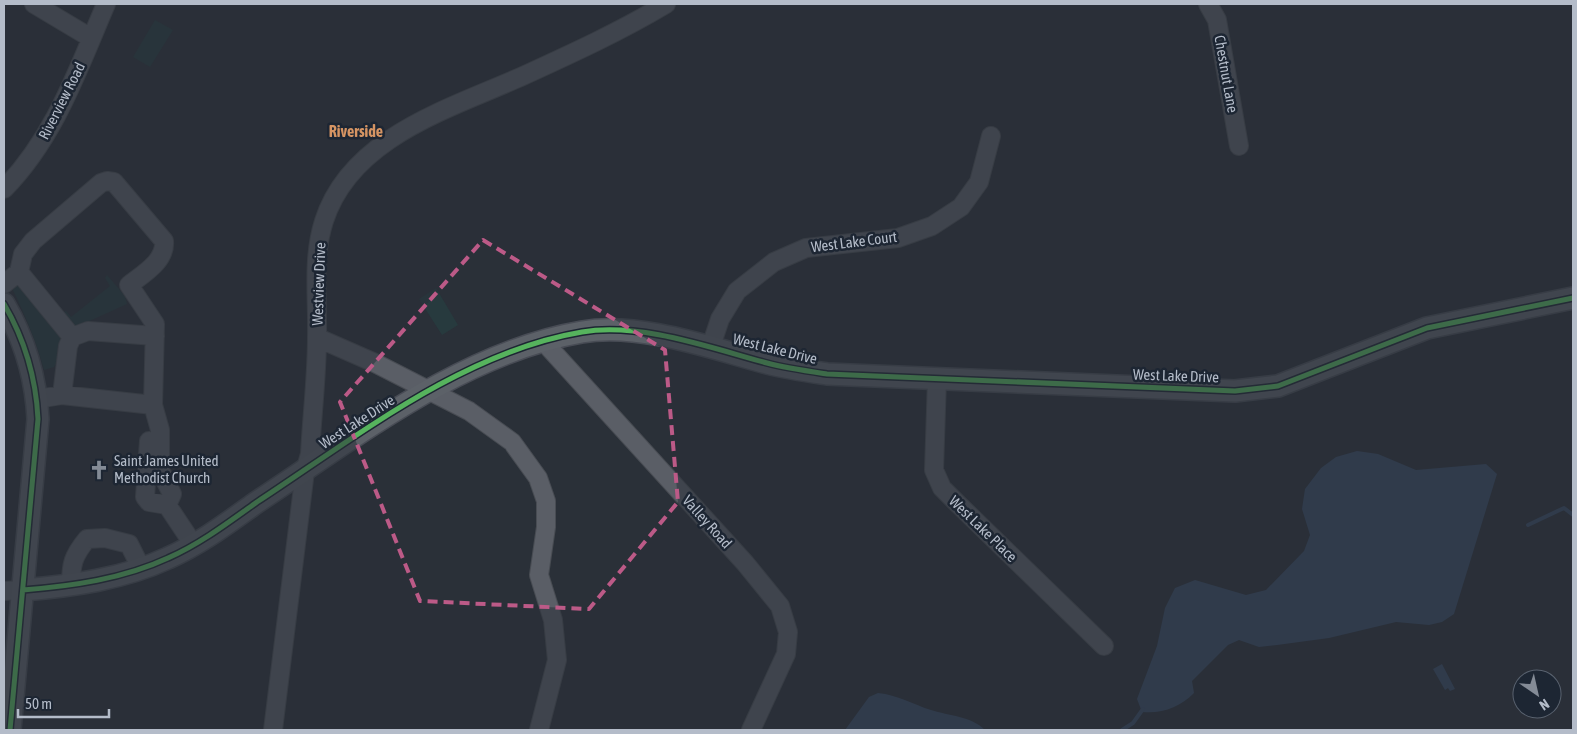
<svg xmlns="http://www.w3.org/2000/svg" width="1577" height="734" viewBox="0 0 1577 734" font-family="'Asap Condensed',sans-serif">
  <rect width="100%" height="100%" fill="#2a3038"/>
  <path fill="#273a3e" d="M155,20L173,30L150,67L133,57Z
    M107,275L125,296L127,304L74,328L60,314L66,311L71,317L110,286L105,278Z
    M16,285H20L63,338L58,347L57,362L54,367L44,370C36,341 25,315 12,288Z
    M436,288L458,325L442,335L419,299Z"/>
  <path fill="#384963" d="M1357,451L1378,454L1416,470L1486,464L1497,474L1454,614L1442,622L1429,625L1396,622L1329,638L1277,645L1259,647L1239,640L1228,645L1192,681L1194,693C1180,707 1163,714 1142,712L1137,699L1157,646L1165,608L1175,588L1195,580L1246,595L1266,590L1304,551L1310,535L1302,509L1305,489L1321,468L1336,457Z
    M1442,664L1455,689L1450,691L1448,688L1445,690L1433,669Z
    M878,693C898,695 912,704 931,710C949,716 971,716 985,730H845L869,697Z"/>
  <g fill="none" stroke-linecap="round" stroke-linejoin="round">
    <path stroke="#384963" stroke-width="4" d="M1528,525L1564,508L1573,515
      M1122,730L1133,723L1143,709"/>
    <defs>
      <path id="minor" d="M34,4L91,38
        M1208,4L1217,20L1239,146
        M4,189C55,137 78,69 106,4
        M19,272L23,254L33,241L101,183L107,181L114,182L164,241C166,261 143,274 129,285L155,324L153,405L160,430V470L172,494L167,505
        M4,284L19,272L72,337L88,331L155,336
        M318,338L375,363L469,411L512,442L538,478L546,501V527L539,575L553,620L557,660L539,730
        M543,341L745,563L780,606L788,632L786,654L751,730
        M711,346L720,319L737,291L774,262L806,248L898,238L932,226L961,207L979,182L991,136
        M937,379L934,470L942,488L957,503L1104,646
        M62,395L68,346L72,337
        M37,399L62,395L153,405
        M149,441L145,497L149,502L167,505
        M167,505L193,544
        M71,585C71,564 73,556 87,539L105,538L129,544L141,568
        M4,591L23,590
        M273,730L305,471L310,454C312,415 317,376 317,337C318,299 312,258 324,221C351,136 452,108 525,75C573,53 621,31 666,4"/>
      <path id="major" d="M4,304C25,340 36,378 38,419L10,730
        M23,590C72,586 123,579 168,558C200,544 229,522 257,502C356,437 463,352 582,332C640,322 711,348 767,363C786,368 807,371 827,374L1235,391L1278,386L1427,328L1573,298"/>
    </defs>
    <use href="#minor" stroke="#484c53" stroke-width="20"/>
    <use href="#major" stroke="#484c55" stroke-width="24"/>
    <use href="#minor" stroke="#5a5e66" stroke-width="18"/>
    <use href="#major" stroke="#5c6168" stroke-width="21"/>
    <defs>
      <path id="cycleway" d="M4,304C25,340 36,378 38,419L10,730
        M23,590C72,586 123,579 168,558C200,544 229,522 257,502C356,437 463,352 582,332C640,322 711,348 767,363C786,368 807,371 827,374L1235,391L1278,386L1427,328L1573,298"/>
    </defs>
    <use href="#cycleway" stroke="#1d2633" stroke-width="8"/>
    <use href="#cycleway" stroke="#56b35d" stroke-width="5"/>
  </g>
  <path d="M0 0H1577V734H0ZM483,240L665,350L678,502L589,609L420,601L340,402Z" fill="#2a3038" fill-opacity=".55" fill-rule="evenodd"/>
  <path fill="none" stroke="#bc5a87" stroke-width="4" stroke-dasharray="10 6" stroke-linejoin="round" d="M483,240L665,350L678,502L589,609L420,601L340,402Z"/>
  <defs>
    <symbol id="church-bare" viewBox="-9 -9 18 18"><path d="M-1.2-6h2.4v3.5h3.3v2.4h-3.3V6h-2.4V-.1h-3.3v-2.4h3.3Z" fill="#848b96" stroke="#1d2633" stroke-width="2.5" paint-order="stroke"/></symbol>
  </defs>
  <g fill-rule="evenodd">
    <use href="#church-bare" x="85" y="456" width="28" height="28"/>
  </g>
  <g text-anchor="middle" stroke-width="5" stroke-linejoin="round" paint-order="stroke">
    <g font-size="15" fill="#b4bcc9" stroke="#1d2633">
      <text transform="translate(1226 74) rotate(80)" y="5">Chestnut Lane</text>
      <text transform="translate(62 101) rotate(-63)" y="5">Riverview Road</text>
      <text transform="translate(854 242) rotate(-7)" y="5">West Lake Court</text>
      <text transform="translate(319 284) rotate(-88)" y="5">Westview Drive</text>
      <text transform="translate(775 349) rotate(14)" y="5">West Lake Drive</text>
      <text transform="translate(1176 376) rotate(2)" y="5">West Lake Drive</text>
      <text transform="translate(357 422) rotate(-33)" y="5">West Lake Drive</text>
      <text transform="translate(707 522) rotate(48)" y="5">Valley Road</text>
      <text transform="translate(983 529) rotate(44)" y="5">West Lake Place</text>
    </g>
    <g font-size="15" fill="#b4bcc9" stroke="#1d2633" text-anchor="start">
      <text x="114" y="466">Saint James United<tspan x="114" dy="17">Methodist Church</tspan></text>
    </g>
    <g font-size="16" font-weight="bold" fill="#d59463" stroke="#1d2633">
      <text x="356" y="137">Riverside</text>
    </g>
  </g>
  <rect width="1577" height="734" fill="none" stroke="#b4bcc9" stroke-width="10"/>
  <g transform="translate(1537 694) rotate(146)"><circle r="24" fill="#1d2633" stroke="#59626f"/>
  <path d="M0-4L9 19L0 12L-9 19Z" fill="#848b96"/>
  <text y="-8" font-size="14" font-weight="bold" text-anchor="middle" fill="#b4bcc9">N</text>
  </g>
  <path d="M18 709v8h91v-8" fill="none" stroke="#b4bcc9" stroke-width="2.5"/>
  <text x="25" y="709" font-size="15" fill="#b4bcc9" stroke="#1d2633" stroke-width="4" paint-order="stroke">50 m</text>
</svg>
